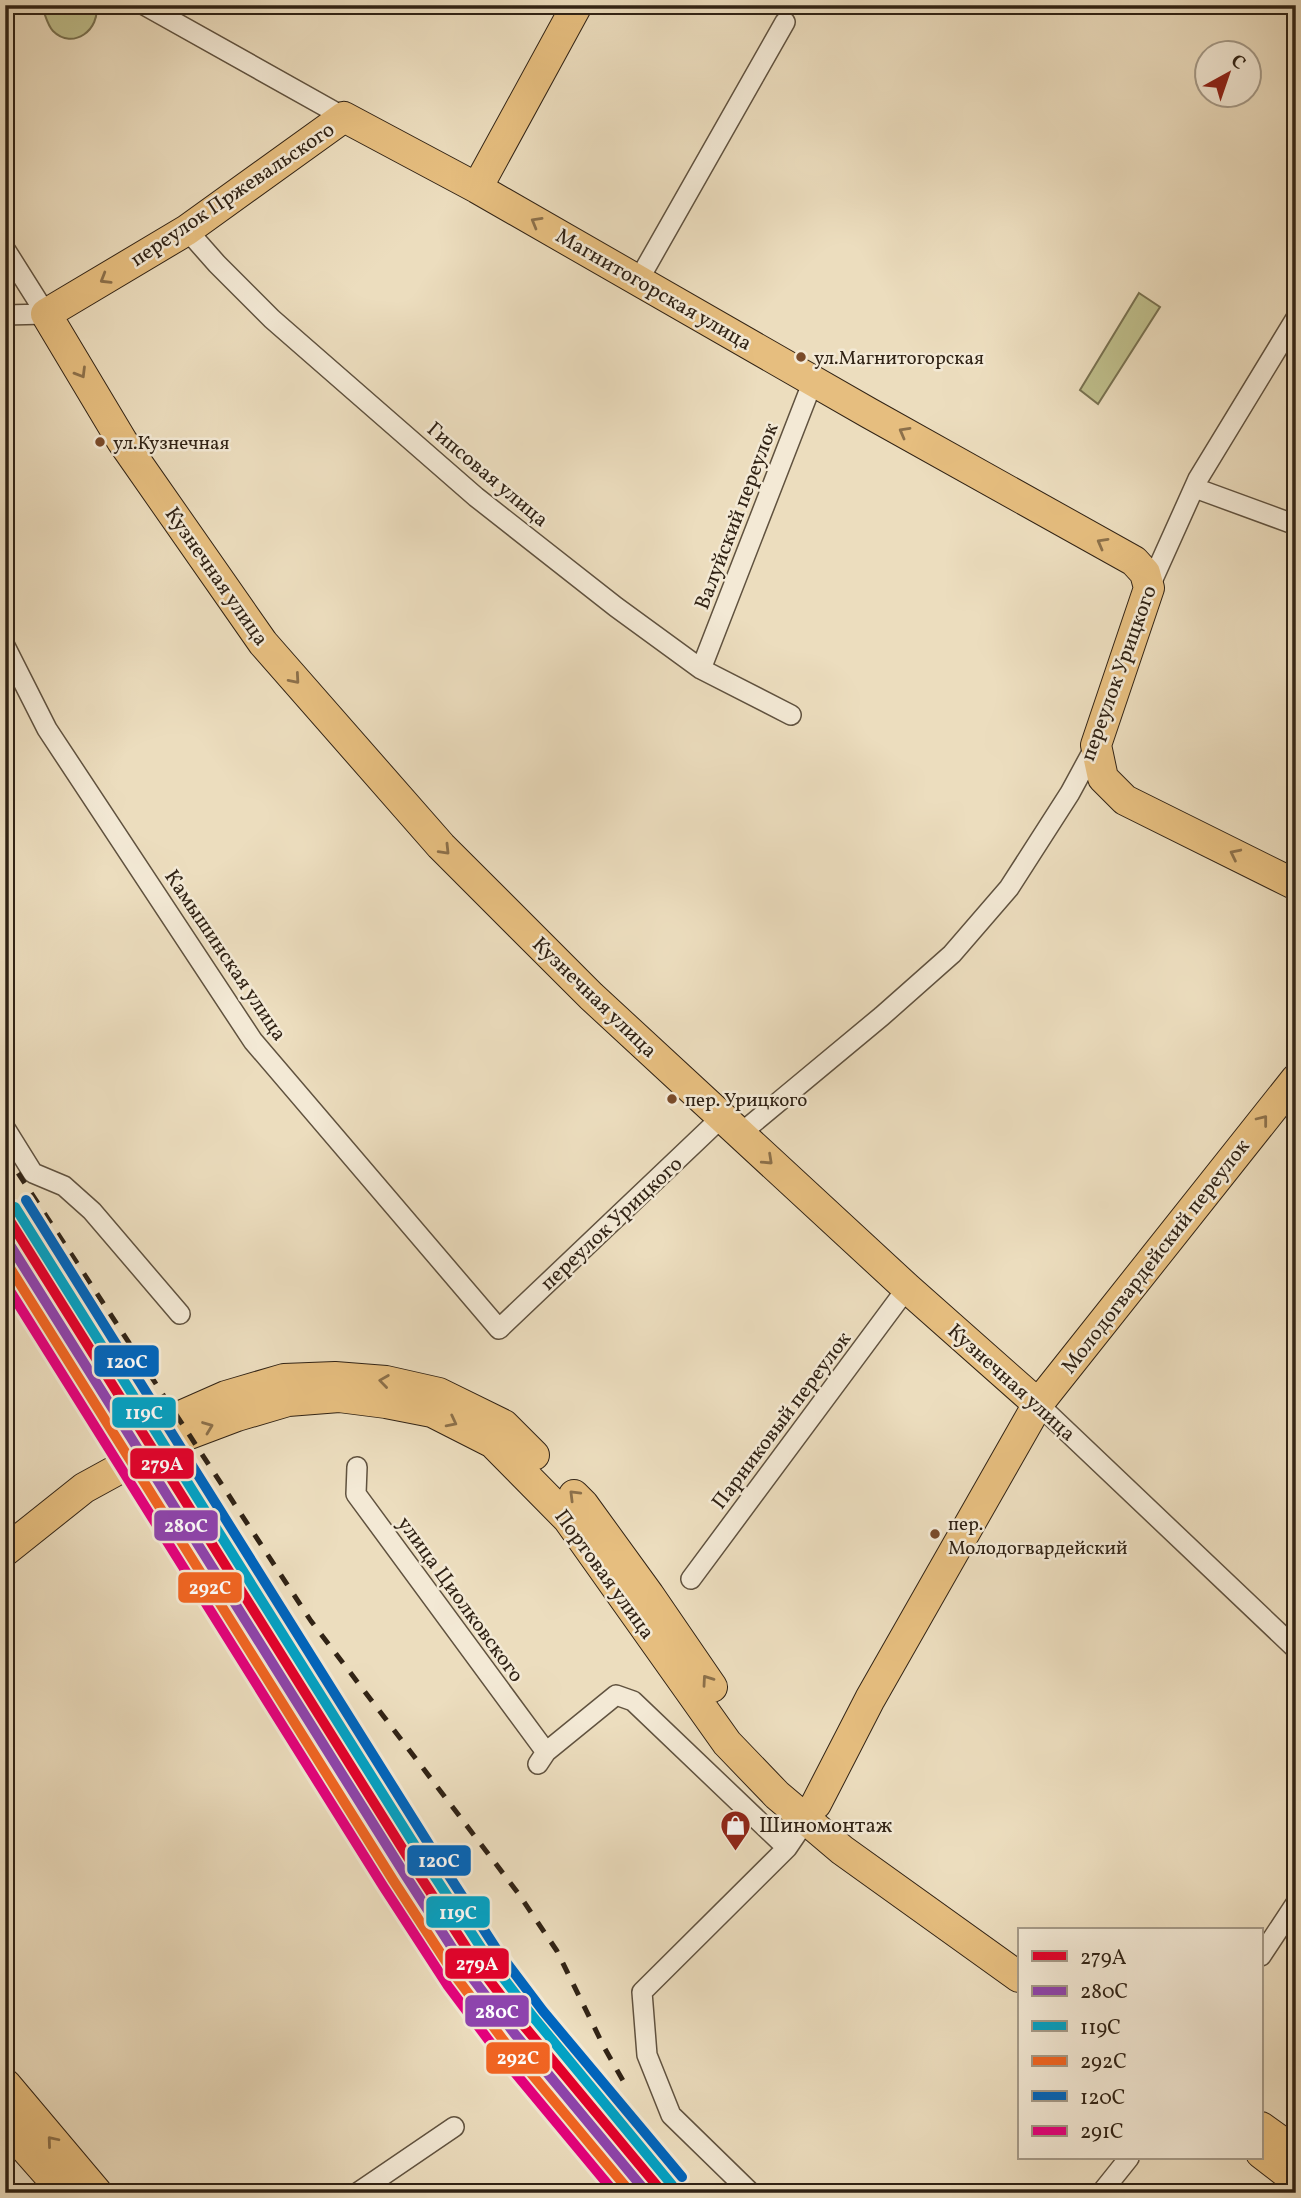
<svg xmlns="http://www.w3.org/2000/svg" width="1301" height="2198" viewBox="0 0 1301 2198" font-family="Vollkorn,serif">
  <rect width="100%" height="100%" fill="#ecddbe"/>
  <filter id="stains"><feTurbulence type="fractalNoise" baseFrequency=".00286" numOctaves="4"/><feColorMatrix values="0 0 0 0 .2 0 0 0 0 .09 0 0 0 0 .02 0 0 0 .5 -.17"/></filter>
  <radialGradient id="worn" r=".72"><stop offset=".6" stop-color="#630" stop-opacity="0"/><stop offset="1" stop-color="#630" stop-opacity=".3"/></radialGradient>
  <path fill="#bfbf8c" stroke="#787150" stroke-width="2" d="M41,5H96C101,29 73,51 53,31C47,25 45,13 41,5Z
    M1139,293L1160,307L1098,404L1080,390Z"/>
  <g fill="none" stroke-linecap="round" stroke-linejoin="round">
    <defs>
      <path id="minor" d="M144,5L344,117
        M187,230L217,264L272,319L476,497L616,607L701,669L791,715
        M5,249L46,314
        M638,281L785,22
        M5,315L46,314
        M1195,488L1296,525
        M1149,588L1198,479L1296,318
        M5,646L47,729L253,1041L499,1329L722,1117
        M701,669L813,381
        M5,1128L33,1173L64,1186L92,1211L180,1314
        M740,1134L882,1016L952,954L1009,888L1070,793L1096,745
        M1038,1404L1296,1649
        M357,1467L356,1494L546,1752
        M691,1579L907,1288
        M538,1764L546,1752L616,1695L633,1701L787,1848
        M1261,1956L1296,1903
        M357,2193L454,2127
        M751,2193L671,2115L647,2055L642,1992L787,1848L806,1820
        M1101,2193L1129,2158"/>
      <path id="primary" d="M477,188L577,5
        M1038,1404L907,1288L591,996L441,846L263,643L122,441L46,314L187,230L344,117L477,188L869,413L1134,561L1145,573L1149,588L1096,745L1103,778L1125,800L1296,885
        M158,1426L226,1396L284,1379L335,1377L386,1381L439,1393L504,1425L534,1455
        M574,1495L583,1504L649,1595L712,1687
        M5,1551L84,1488L168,1442L237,1416L288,1401L339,1397L386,1403L432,1412L493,1443L568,1519L727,1743L777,1795L842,1850L1019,1977
        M816,1804L870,1699L1038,1404L1296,1079
        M1261,2127L1296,2152
        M1261,2153L1296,2180"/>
      <path id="trunk" d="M5,2085L96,2193
        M5,2124L66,2193"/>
    </defs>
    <use href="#minor" stroke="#60523f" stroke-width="22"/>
    <use href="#primary" stroke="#312315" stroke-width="32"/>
    <use href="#trunk" stroke="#312315" stroke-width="34"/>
    <use href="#minor" stroke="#f3e9d5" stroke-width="19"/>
    <use href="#primary" stroke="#e6be7f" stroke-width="30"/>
    <use href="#trunk" stroke="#e6be7f" stroke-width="32"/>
    <path stroke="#312315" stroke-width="5" stroke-dasharray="12 12" stroke-linecap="butt" d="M5,1153L311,1621L518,1893L557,1951L604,2047L626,2086"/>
    <defs>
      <path id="rail-1" d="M5,1213L414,1867L477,1964L524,2026L663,2193"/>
      <path id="rail-2" d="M5,1237L404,1873L467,1971L514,2033L647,2193"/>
      <path id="rail-3" d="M15,1207L424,1860L487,1957L534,2018L672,2185"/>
      <path id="rail-4" d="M5,1260L393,1880L456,1977L504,2041L631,2193"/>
      <path id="rail-5" d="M26,1200L435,1854L497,1950L543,2011L682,2177"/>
      <path id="rail-6" d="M5,1283L383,1886L448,1986L496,2050L615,2193"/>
    </defs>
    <use href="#rail-1" stroke="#f3e9d5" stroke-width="16"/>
    <use href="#rail-2" stroke="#f3e9d5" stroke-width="16"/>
    <use href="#rail-3" stroke="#f3e9d5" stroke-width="16"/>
    <use href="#rail-4" stroke="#f3e9d5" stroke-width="16"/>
    <use href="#rail-5" stroke="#f3e9d5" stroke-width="16"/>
    <use href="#rail-6" stroke="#f3e9d5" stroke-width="16"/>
    <use href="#rail-1" stroke="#e4002b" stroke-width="10"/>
    <use href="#rail-2" stroke="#8e44ad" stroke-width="10"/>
    <use href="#rail-3" stroke="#02a2c5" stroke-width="10"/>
    <use href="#rail-4" stroke="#f26522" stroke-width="10"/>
    <use href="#rail-5" stroke="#0065bd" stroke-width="10"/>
    <use href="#rail-6" stroke="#e5007d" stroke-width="10"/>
  </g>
  <defs><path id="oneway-chevron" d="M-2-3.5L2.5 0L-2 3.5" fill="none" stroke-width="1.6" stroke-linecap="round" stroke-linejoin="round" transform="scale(1.75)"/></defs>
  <g stroke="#8c704a">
    <use href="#oneway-chevron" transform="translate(536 222) rotate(-150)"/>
    <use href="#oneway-chevron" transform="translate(105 279) rotate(149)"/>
    <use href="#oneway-chevron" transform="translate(81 373) rotate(59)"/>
    <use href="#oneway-chevron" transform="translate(904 432) rotate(-151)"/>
    <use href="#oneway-chevron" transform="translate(1102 543) rotate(-151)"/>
    <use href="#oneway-chevron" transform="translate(295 679) rotate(49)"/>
    <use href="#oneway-chevron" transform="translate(445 850) rotate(46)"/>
    <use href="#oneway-chevron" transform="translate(1235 854) rotate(-154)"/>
    <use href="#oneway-chevron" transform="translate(1263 1120) rotate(-52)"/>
    <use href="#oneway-chevron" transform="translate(768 1160) rotate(43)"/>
    <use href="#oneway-chevron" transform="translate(384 1381) rotate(-172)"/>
    <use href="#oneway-chevron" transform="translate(452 1422) rotate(27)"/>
    <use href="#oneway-chevron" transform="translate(208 1427) rotate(-21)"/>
    <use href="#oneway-chevron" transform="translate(574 1495) rotate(-135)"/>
    <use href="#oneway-chevron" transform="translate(707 1680) rotate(-125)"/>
    <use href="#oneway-chevron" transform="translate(52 2141) rotate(-130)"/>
  </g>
  <defs>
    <symbol id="shop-pin" viewBox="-11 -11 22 30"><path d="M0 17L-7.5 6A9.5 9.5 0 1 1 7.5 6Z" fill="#8f2418" stroke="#f3e9d5"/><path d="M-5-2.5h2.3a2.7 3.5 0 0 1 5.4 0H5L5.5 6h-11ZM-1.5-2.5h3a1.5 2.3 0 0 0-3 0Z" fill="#fff"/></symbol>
  </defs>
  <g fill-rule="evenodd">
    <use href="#shop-pin" x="718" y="1808" width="35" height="47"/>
  </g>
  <g fill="#7a4b2a" stroke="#f3e9d5" stroke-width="2.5">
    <circle cx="801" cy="357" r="6"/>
    <circle cx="100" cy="442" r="6"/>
    <circle cx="672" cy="1099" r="6"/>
    <circle cx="935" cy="1534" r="6"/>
  </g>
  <g text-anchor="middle" stroke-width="5" stroke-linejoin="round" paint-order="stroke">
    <g font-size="19" fill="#312315" stroke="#f3e9d5" text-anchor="start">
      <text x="814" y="364">ул.Магнитогорская</text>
      <text x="113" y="449">ул.Кузнечная</text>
      <text x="685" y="1106">пер. Урицкого</text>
      <text x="948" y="1530">пер.<tspan x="948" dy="24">Молодогвардейский</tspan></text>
    </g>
    <g font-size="21" fill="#312315" stroke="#f3e9d5">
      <text transform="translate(232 194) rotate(-34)" y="7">переулок Пржевальского</text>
      <text transform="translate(654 289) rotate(30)" y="7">Магнитогорская улица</text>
      <text transform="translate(488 474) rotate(40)" y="7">Гипсовая улица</text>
      <text transform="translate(736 516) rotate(-69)" y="7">Валуйский переулок</text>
      <text transform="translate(217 576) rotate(55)" y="7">Кузнечная улица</text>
      <text transform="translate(1118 673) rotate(-70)" y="7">переулок Урицкого</text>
      <text transform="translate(226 955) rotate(56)" y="7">Камышинская улица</text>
      <text transform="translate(595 997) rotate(44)" y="7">Кузнечная улица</text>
      <text transform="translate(611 1223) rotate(-43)" y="7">переулок Урицкого</text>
      <text transform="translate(1155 1256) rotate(-52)" y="7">Молодогвардейский переулок</text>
      <text transform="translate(1012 1382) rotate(42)" y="7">Кузнечная улица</text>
      <text transform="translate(781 1420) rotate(-53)" y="7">Парниковый переулок</text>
      <text transform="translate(605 1574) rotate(54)" y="7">Портовая улица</text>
      <text transform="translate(461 1599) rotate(54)" y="7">улица Циолковского</text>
    </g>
    <g font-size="21" fill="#312315" stroke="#f3e9d5" text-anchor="start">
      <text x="759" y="1832">Шиномонтаж</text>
    </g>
  </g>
  <g stroke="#f3e9d5" stroke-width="2.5">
    <rect x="93" y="1344" width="67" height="34" rx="7" fill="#0065bd"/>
    <rect x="111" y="1396" width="66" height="33" rx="7" fill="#02a2c5"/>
    <rect x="129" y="1447" width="66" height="33" rx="7" fill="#e4002b"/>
    <rect x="153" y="1509" width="66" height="33" rx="7" fill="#8e44ad"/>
    <rect x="177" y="1571" width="66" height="33" rx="7" fill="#f26522"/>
    <rect x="406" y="1844" width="66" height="33" rx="7" fill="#0065bd"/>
    <rect x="425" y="1895" width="66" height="34" rx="7" fill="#02a2c5"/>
    <rect x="444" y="1947" width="66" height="33" rx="7" fill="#e4002b"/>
    <rect x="464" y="1994" width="66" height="34" rx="7" fill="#8e44ad"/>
    <rect x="485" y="2041" width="66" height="34" rx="7" fill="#f26522"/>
  </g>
  <g font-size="19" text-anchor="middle" font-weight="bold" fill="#fff">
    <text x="127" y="1368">120С</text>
    <text x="144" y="1419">119С</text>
    <text x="162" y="1470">279А</text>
    <text x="186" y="1532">280С</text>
    <text x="210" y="1594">292С</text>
    <text x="439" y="1867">120С</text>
    <text x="458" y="1919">119С</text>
    <text x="477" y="1970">279А</text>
    <text x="497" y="2018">280С</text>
    <text x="518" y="2064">292С</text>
  </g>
  <rect width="1301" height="2198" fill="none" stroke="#ecddbe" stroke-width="28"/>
  <rect x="7" y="7" width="1287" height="2184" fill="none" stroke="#312315" stroke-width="3.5"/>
  <rect x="14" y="14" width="1273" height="2170" fill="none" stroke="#312315" stroke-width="2"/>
  <rect x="1018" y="1928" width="245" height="231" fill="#f3e9d5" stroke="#a59a88" stroke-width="2"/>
  <rect x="1032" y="1951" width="35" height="10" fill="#e4002b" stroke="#a59a88" stroke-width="2"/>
  <text x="1080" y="1964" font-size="21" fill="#312315">279А</text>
  <rect x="1032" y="1986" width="35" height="10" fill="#8e44ad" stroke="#a59a88" stroke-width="2"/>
  <text x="1080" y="1998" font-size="21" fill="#312315">280С</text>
  <rect x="1032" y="2021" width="35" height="10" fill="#02a2c5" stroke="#a59a88" stroke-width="2"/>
  <text x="1080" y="2034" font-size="21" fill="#312315">119С</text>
  <rect x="1032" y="2056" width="35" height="10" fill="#f26522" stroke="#a59a88" stroke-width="2"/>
  <text x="1080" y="2068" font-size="21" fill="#312315">292С</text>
  <rect x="1032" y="2091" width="35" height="10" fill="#0065bd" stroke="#a59a88" stroke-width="2"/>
  <text x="1080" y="2104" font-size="21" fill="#312315">120С</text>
  <rect x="1032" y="2126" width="35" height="10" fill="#e5007d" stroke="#a59a88" stroke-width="2"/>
  <text x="1080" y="2138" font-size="21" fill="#312315">291С</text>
  <g transform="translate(1228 74) rotate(40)"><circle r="33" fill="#f3e9d5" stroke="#a59a88" stroke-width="2"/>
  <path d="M0-5L12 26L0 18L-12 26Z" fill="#8f2418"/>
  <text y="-10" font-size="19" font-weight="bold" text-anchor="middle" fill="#312315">С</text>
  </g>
  <rect width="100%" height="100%" filter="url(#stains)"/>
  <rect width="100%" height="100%" fill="url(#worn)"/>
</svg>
